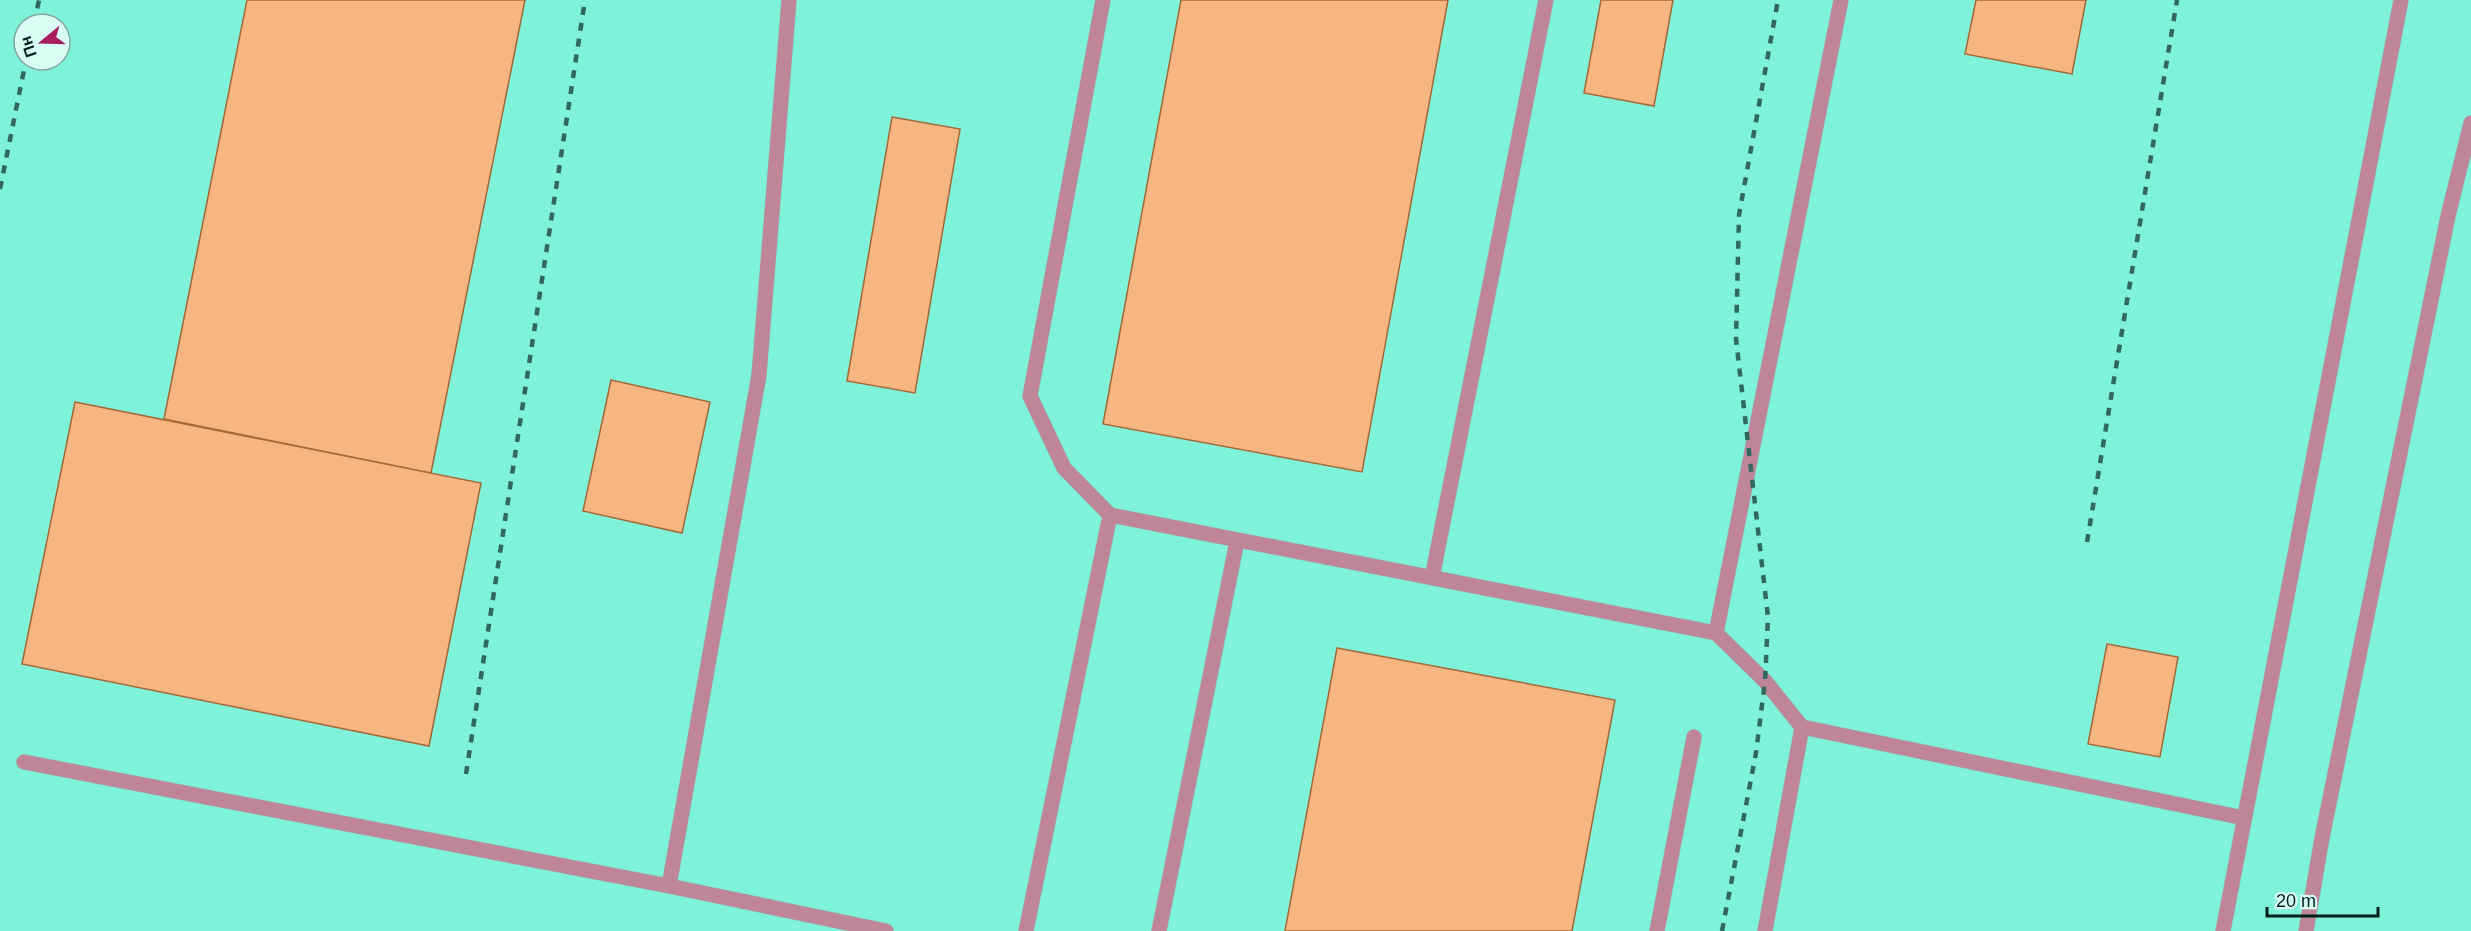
<svg xmlns="http://www.w3.org/2000/svg" width="2471" height="931" viewBox="0 0 2471 931" font-family="Arial,sans-serif">
  <rect width="100%" height="100%" fill="#98ffe8"/>
  <path fill="#7ff2da" fill-rule="evenodd" d="M0,0H2471V931H0ZM24,24H60V60H24Z"/>
  <path fill="#f7b582" stroke="#a56836" stroke-width="1.5" d="M247,0H525L431,473L164,419Z
    M1181,0H1448L1362,472L1103,424Z
    M1601,0H1673L1654,106L1584,93Z
    M1976,0H2086L2072,74L1965,54Z
    M892,117L960,129L915,393L847,381Z
    M611,380L710,402L682,533L583,511Z
    M75,402L481,483L429,746L22,664Z
    M2107,644L2178,657L2160,757L2088,744Z
    M1337,648L1615,700L1572,931H1285Z"/>
  <g fill="none" stroke-linecap="round" stroke-linejoin="round">
    <defs>
      <path id="service" d="M1103,0L1030,396L1064,468L1110,515L1716,633L1765,681L1802,727L2244,818
        M1432,578L1546,0
        M1716,633L1841,0
        M24,762L669,886L886,931
        M669,886L759,375L789,0
        M1026,931L1110,515
        M1159,931L1237,541
        M1657,931L1694,737
        M1765,931L1802,727
        M2223,931L2401,0
        M2306,931L2322,838L2448,216L2471,123"/>
    </defs>
    <use href="#service" stroke="#80dbc7" stroke-width="16"/>
    <use href="#service" stroke="#be8698" stroke-width="15"/>
    <path stroke="#31685d" stroke-width="4.5" stroke-dasharray="8 8" stroke-linecap="butt" d="M34,24L39,0
      M0,189L26,60
      M2087,542L2177,0
      M466,774L585,0
      M1722,931L1756,753L1765,681L1768,617L1736,339L1739,215L1778,0"/>
  </g>
  <g transform="translate(42 42) rotate(251)"><circle r="28" fill="#d9fff5" stroke="#82a59d" stroke-width="1.5"/>
  <path d="M0-4.5L10 22L0 15L-10 22Z" fill="#a91d5f"/>
  <text y="-9" font-size="16" font-weight="bold" text-anchor="middle" fill="#001f1a">Пн</text>
  </g>
  <path d="M2267 907v9h111v-9" fill="none" stroke="#001f1a" stroke-width="3"/>
  <text x="2276" y="907" font-size="18" fill="#001f1a" stroke="#d9fff5" stroke-width="4.5" paint-order="stroke">20 m</text>
</svg>
